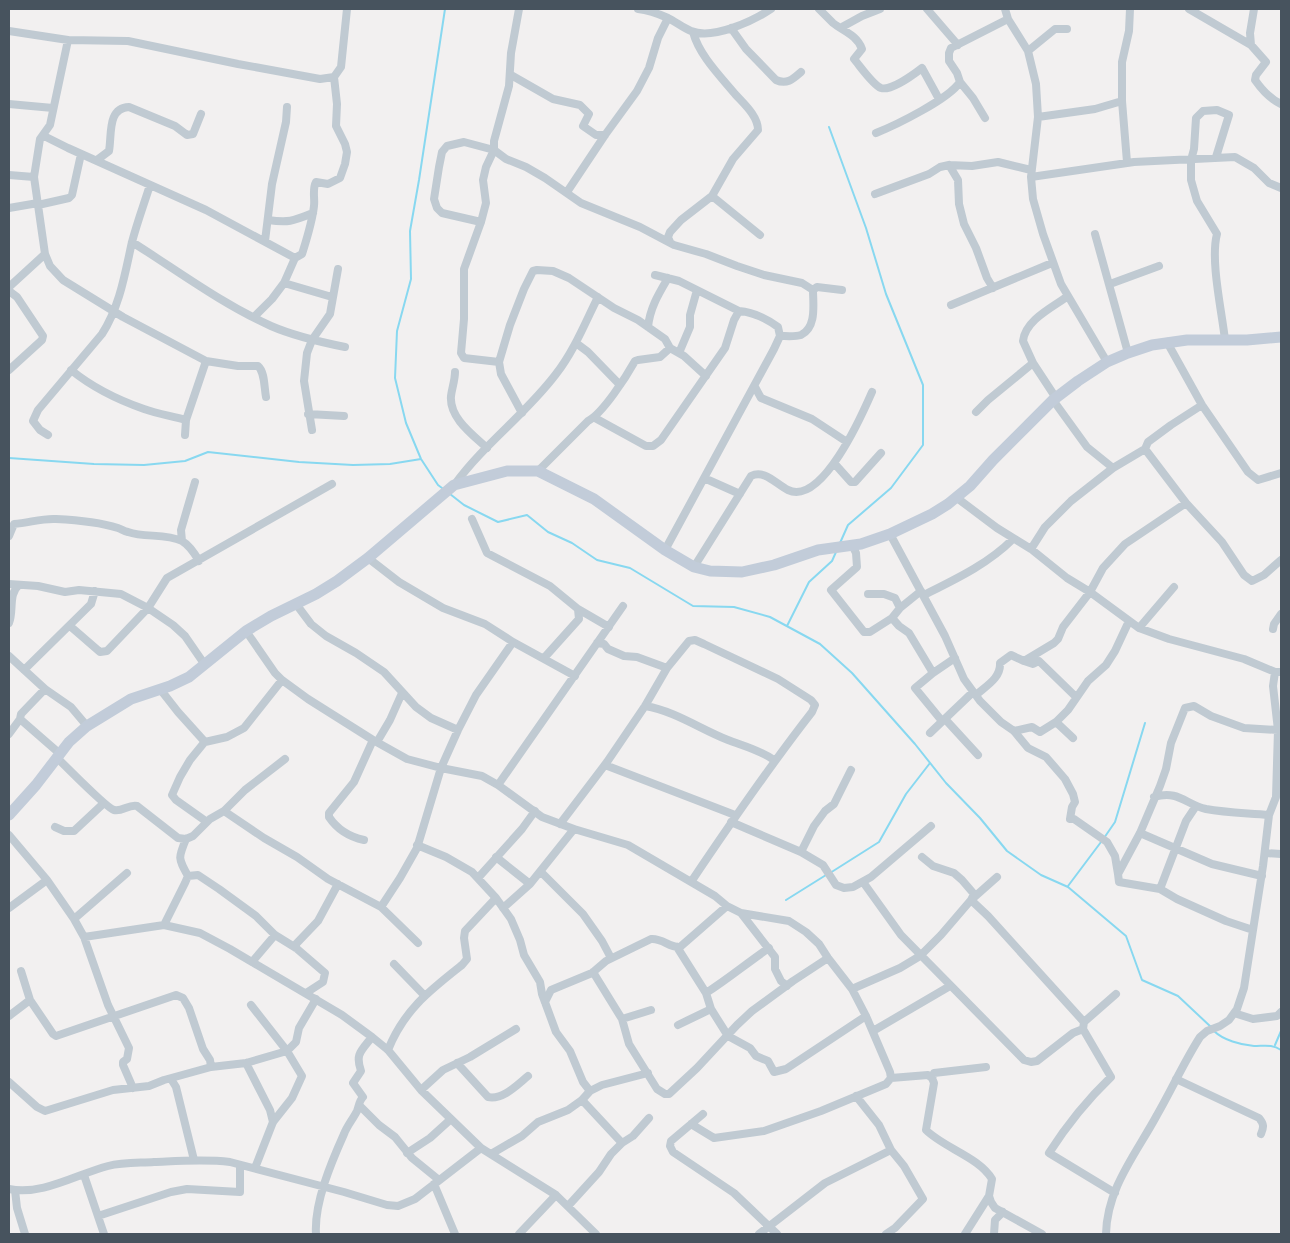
<svg xmlns="http://www.w3.org/2000/svg" width="1290" height="1243" viewBox="0 0 1290 1243" font-family="'Nunito Sans',sans-serif">
  <rect width="100%" height="100%" fill="#f2f0f0"/>
  <g fill="none" stroke-linecap="round" stroke-linejoin="round">
    <path stroke="#88d8f0" stroke-width="2" d="M829,127L866,228L886,294L923,385V445L891,488L848,525L840,543
      M9,458L94,464L144,465L185,461L208,452L299,462L353,465L390,464L421,459
      M442,488L438,485L421,459L406,423L395,378L397,331L411,279L410,231L419,180L445,9
      M450,494L464,505L498,522L527,515L548,532L572,543L597,560L630,568L693,606L734,607L770,617L820,644L852,673L915,744L946,783L980,818L1007,851L1041,875L1068,887L1126,936L1142,980L1178,996L1211,1027
      M787,626L809,582L832,561L836,552
      M1104,838L1115,822L1145,723
      M830,873L879,842L906,794L930,763
      M1068,886L1101,842
      M786,900L826,875
      M1214,1031C1223,1040 1241,1045 1254,1046C1265,1046 1272,1044 1281,1050
      M1275,1045L1281,1031"/>
    <path stroke="#c0cad2" stroke-width="8" d="M638,9C648,10 659,14 668,18C676,22 683,28 691,31C713,40 753,21 771,9
      M819,9C823,13 828,18 833,23C843,31 857,35 862,49L854,59C860,66 873,85 881,88C891,91 913,75 922,68L939,99
      M927,9L958,45
      M1005,9L1008,19L1028,51L1036,84L1038,117L1031,177L1033,199L1043,234L1061,284L1107,362
      M1189,9L1251,45L1266,62L1256,75L1255,80C1262,90 1270,99 1281,104
      M842,27L862,16L880,9
      M731,28L746,49L776,80C787,85 793,79 801,72
      M9,31L68,40L128,41L238,64L320,79L334,77L341,67L347,9
      M68,40L50,125L40,139L34,177L45,254L50,266L63,280L123,317L206,361L238,366H258C265,372 264,387 266,397
      M1251,45L1250,33L1254,9
      M1028,51L1055,29H1067
      M511,75L553,99L580,105L589,114L583,126L596,135H605
      M9,104L53,108
      M1038,117L1095,109L1122,101
      M985,118L973,98L960,82L957,73L949,61V53L951,48L1008,19
      M876,133C896,125 949,99 960,82
      M44,136L68,148L206,210L295,258L284,283L272,299L254,317
      M1216,157L1229,115L1217,110L1203,111L1196,118L1194,149L1191,160V180L1197,201L1217,234C1210,260 1222,312 1225,340
      M97,160L109,151C112,135 107,108 129,107L175,126L187,135L193,134L201,114
      M1127,162L1122,101V62L1129,31L1130,9
      M949,165L958,180L959,204L964,224L976,248L987,278L993,288
      M9,175L34,177
      M1031,177L1134,162L1235,157L1254,168L1269,183L1281,188
      M567,192L605,135L637,91L649,68L658,38L668,18
      M875,194L929,174L940,167L949,165L972,166L998,162L1031,170
      M712,196L760,235
      M38,205L69,198L72,195L81,154
      M9,208L38,203
      M268,220C289,223 293,221 313,213
      M481,222L442,213L437,208L434,199L439,167L442,152L447,146L464,142L494,150L506,159L526,167L545,178L581,203L640,227L674,245L706,254L737,266L764,275L802,283L813,290L817,287L842,290
      M1095,234L1128,353
      M265,241L272,184L286,122L287,107
      M132,242C178,271 222,304 271,326C294,336 320,342 345,347
      M670,242L668,237L670,232L681,220L712,196L733,159L758,130C758,116 744,104 735,94C720,76 699,55 693,32
      M295,258L302,254C307,238 312,223 314,206C315,198 312,189 316,182L328,184L340,178L345,164L347,152L345,144L336,126L337,104L334,77
      M655,275L679,281L739,311C753,312 767,319 778,327L780,336L774,349L665,550
      M284,283L332,297
      M1110,284L1159,266
      M9,287L45,254
      M9,291L17,297L43,336L42,340L9,370
      M951,305L1052,263
      M648,327C650,308 658,295 668,278
      M780,336C786,336 795,337 801,335C817,327 813,304 813,290
      M1167,342L1202,405L1248,472L1258,480L1281,473
      M576,343L588,352L620,385
      M679,353L690,327V315L697,290
      M499,362L464,358L461,353L464,319V269L481,222L486,203L483,180L486,167L494,150V141L509,86L511,53L519,9
      M71,370C92,387 118,400 144,409C158,414 172,416 186,420
      M455,372C455,380 452,388 451,396C449,418 473,435 487,448
      M755,387L761,398L812,419L847,442
      M1056,398L1033,363L1023,341C1025,320 1053,307 1068,296
      M1053,400L1087,447L1113,468
      M976,412L988,400L1033,363
      M522,413L501,374L499,362L510,325L524,289L533,271L537,270L553,271L569,278L614,308L638,320L665,339L670,348L684,356L706,376
      M308,414L344,416
      M595,418L646,446H653L661,440L725,348L734,320L739,311
      M312,430L304,381L307,353L312,340L330,314L338,269
      M48,435L40,430L33,421L38,410L102,334C120,306 125,273 132,242C137,223 144,204 150,185
      M185,435L186,420L206,361
      M1145,449L1186,503L1222,542L1244,575L1252,581L1264,575L1281,560
      M834,463L851,482H855L881,453
      M538,471L588,421C603,413 626,377 635,361L638,360L660,357L670,348
      M704,478L740,494
      M455,484C484,444 526,414 556,374C574,351 585,323 598,297
      M957,498L997,528L1031,549L1067,578L1090,592L1139,628L1169,639L1244,659L1275,672H1281
      M472,519L487,553L550,586L578,609L579,619L544,658
      M890,534L945,636L964,679L980,701L1001,722L1014,731L1028,748L1046,757L1065,779L1073,794L1075,802L1072,807L1070,819H1074L1107,842L1115,856L1118,874
      M9,536L14,524C29,523 42,518 56,519C76,520 99,522 118,528C121,529 124,531 128,532C145,538 165,533 182,541C189,545 195,554 199,561
      M182,541L181,530L195,482
      M852,545L856,553L857,567L831,590L864,632H870L892,618
      M1031,549L1045,527L1071,501L1113,468L1145,449L1148,442L1171,425L1202,405
      M368,558L399,582L443,608L485,624L513,642L575,676
      M694,567L751,476C765,469 777,485 788,490C822,506 862,415 872,392
      M9,584L38,586L65,592L79,590L121,594L148,608L173,625L185,636L205,665
      M868,594H884L895,598L900,608L892,618L899,626L909,633L933,673
      M924,595C956,579 988,564 1013,539
      M296,604L311,624L326,636L356,653L384,672L416,707L431,718L458,730
      M900,608L921,591
      M578,609L609,627
      M9,623C14,611 8,594 19,585
      M70,626L100,652L107,651L148,608L167,578L332,484
      M1139,628L1174,587
      M1273,629L1274,624L1281,614
      M246,631L275,673L282,680L308,699L373,740L407,759L441,768L482,776L498,785L542,817L574,829L628,845L715,896L727,906L741,913L789,921L806,932L819,944L828,958L852,989L866,1016L890,1072L891,1078
      M597,643L604,644L608,649L624,656L637,657L667,668
      M9,656L45,689L71,707L87,726
      M1024,661L1033,664L1039,661L1076,697
      M24,670L91,604L95,591
      M160,689L178,712L205,742
      M976,695C986,686 1001,678 1000,663L1011,655L1024,661L1054,643L1058,639L1063,627L1090,592L1103,568L1125,544L1186,503
      M645,706C675,711 700,729 728,740C744,746 760,750 774,760
      M20,719L59,753
      M945,719L978,755
      M942,721L915,688L933,673L955,658
      M1056,722L1068,710L1088,681L1106,665L1115,651L1129,621
      M1014,731L1032,727L1040,732L1056,722L1073,738
      M930,733L973,692
      M9,734L20,719L21,714L45,689
      M377,742L390,720L402,693
      M56,757C66,766 106,808 114,810C122,812 129,804 137,806L178,838L186,839L193,836L210,819L224,811L245,790L285,759
      M605,765L735,815
      M498,785L623,606
      M1154,797C1179,790 1185,804 1206,809C1227,813 1249,813 1269,815
      M224,811L264,838L297,857L328,879L381,907L418,943
      M207,822L176,800L172,795L180,777L190,760L203,744L205,742L227,737L244,728L282,680
      M731,822L801,852L823,865L836,885L844,888L853,887L871,877L931,826
      M560,824L607,762L645,706L667,668L689,641L695,640L704,644L778,679L811,700L815,705L812,712C769,767 730,824 691,882
      M55,827L64,831H74L104,803
      M1140,833L1212,864L1262,876
      M9,835L47,880L74,919L84,937L108,1005L129,1048L127,1059L123,1062V1065L133,1088
      M364,840C350,837 337,829 329,817V813L354,782L373,740
      M417,845L446,857L472,872L496,898L511,919L520,940L524,955L540,982L542,994L556,1032L570,1051L583,1082L590,1091
      M801,852L814,826L825,811L834,804L851,770
      M1265,853L1281,854
      M496,857L530,884
      M922,857L933,866L954,873L962,880L974,894L971,900
      M541,872L583,914L602,941L611,958
      M188,876L198,875L219,889L256,916L275,935L296,948L325,973L323,982L306,993
      M478,878L522,829L535,811
      M863,882L901,935L1024,1060L1031,1062L1037,1061L1073,1033L1083,1029
      M1160,889L1186,821L1196,806
      M971,900L988,916L1084,1022L1083,1029L1111,1077C1087,1100 1067,1125 1049,1153L1115,1193
      M381,907L400,878L417,848L441,768L458,730L476,695L513,642
      M9,908L47,880
      M503,908L530,884L574,829
      M741,913L775,957V969L781,981L787,986
      M74,919L127,873
      M164,925L185,883L188,876C178,858 178,858 186,839
      M1253,930L1226,921L1177,899L1160,889L1119,882L1118,874L1140,833L1160,786L1166,769L1171,743L1185,708L1194,706L1211,716L1244,728L1278,730
      M84,937L164,925L200,933L230,949L342,1015L372,1037L388,1050L421,1090L481,1148L556,1195L596,1234
      M677,947L706,993L711,1009L728,1036L750,1048L756,1056L768,1061L774,1072L786,1069L866,1016
      M296,948V944L318,921L338,884
      M252,962L275,935
      M394,964L424,995
      M21,971L30,1000L53,1034L56,1036L176,995L183,998L189,1008L203,1049L210,1060L211,1067
      M593,972L622,1019L629,1044L657,1089L665,1094H669L697,1068L737,1025L752,1011L793,981L828,958
      M852,989L900,968L920,956L941,935L971,900L997,877
      M706,993C728,979 747,963 769,948
      M545,1002L551,990L592,973L606,961L651,939C663,938 669,948 680,947L727,906
      M251,1005L287,1051L302,1076L292,1098L273,1122L255,1168
      M1234,1013L1253,1019L1277,1016L1281,1012
      M9,1016L30,1000
      M622,1019L651,1010
      M1084,1022L1116,994
      M678,1025L711,1009
      M873,1031L950,986
      M388,1050C404,1010 429,991 462,965L467,959L464,938L465,931L496,898
      M246,1063L270,1110L273,1122
      M457,1063L488,1097C503,1100 517,1085 528,1076
      M932,1078L934,1083L926,1130C944,1148 979,1157 992,1179L989,1196L965,1234
      M932,1078L934,1073L986,1067
      M171,1079L176,1087L194,1160
      M1176,1079L1259,1118C1264,1124 1264,1127 1261,1134
      M9,1082L37,1107L45,1111L113,1090L149,1086L164,1080L211,1067L246,1063L287,1051L296,1042L299,1028L316,999
      M421,1090L443,1070L470,1057L516,1029
      M856,1096L879,1125L891,1150L904,1166L923,1199L895,1228L886,1234
      M582,1100L622,1143
      M359,1105L379,1125L395,1137L412,1158L439,1180
      M703,1114L671,1141L670,1146L673,1152L734,1193L777,1234
      M691,1124L714,1138L764,1131L821,1111L886,1084L891,1078L928,1075L932,1078
      M407,1153L430,1138L451,1119
      M491,1154L522,1136L538,1122L568,1110L582,1100L590,1091L602,1085L648,1073
      M84,1175L104,1234
      M434,1184L455,1234
      M9,1189C42,1196 77,1174 108,1166C123,1162 139,1163 154,1162C179,1161 205,1159 230,1162L344,1192L387,1205L398,1206L415,1199L481,1148
      M15,1190L17,1208L25,1234
      M989,1196L991,1202L995,1208L1042,1234
      M568,1206L599,1172L611,1154L622,1143L633,1136L649,1118
      M98,1216L171,1192L187,1189L240,1192V1165
      M316,1234C314,1203 331,1163 344,1134C347,1126 353,1119 357,1111C359,1106 359,1101 363,1097L353,1083L361,1071C355,1054 361,1051 372,1037
      M519,1234L556,1195
      M759,1234L825,1183L891,1150
      M994,1234L995,1220L1003,1212
      M1106,1234C1107,1188 1136,1154 1157,1115C1172,1089 1184,1062 1200,1037L1207,1031L1220,1026L1229,1020L1237,1009L1244,988L1263,866L1269,815L1276,797L1278,730L1273,686L1275,672"/>
    <path stroke="#c2ccd9" stroke-width="11" d="M9,815L36,785L69,742L87,726L131,699L170,686L189,677L246,631L271,616L316,594L337,581L368,558L454,485L507,471H538L594,499L665,550L694,567L710,571L742,572L774,565L818,550L861,544L890,534L932,514L948,504L970,486L993,460L1053,400L1078,381L1107,362L1128,353L1152,345L1187,340H1247L1281,337"/>
  </g>
  <rect width="1290" height="1243" fill="none" stroke="#47535e" stroke-width="20"/>
</svg>
